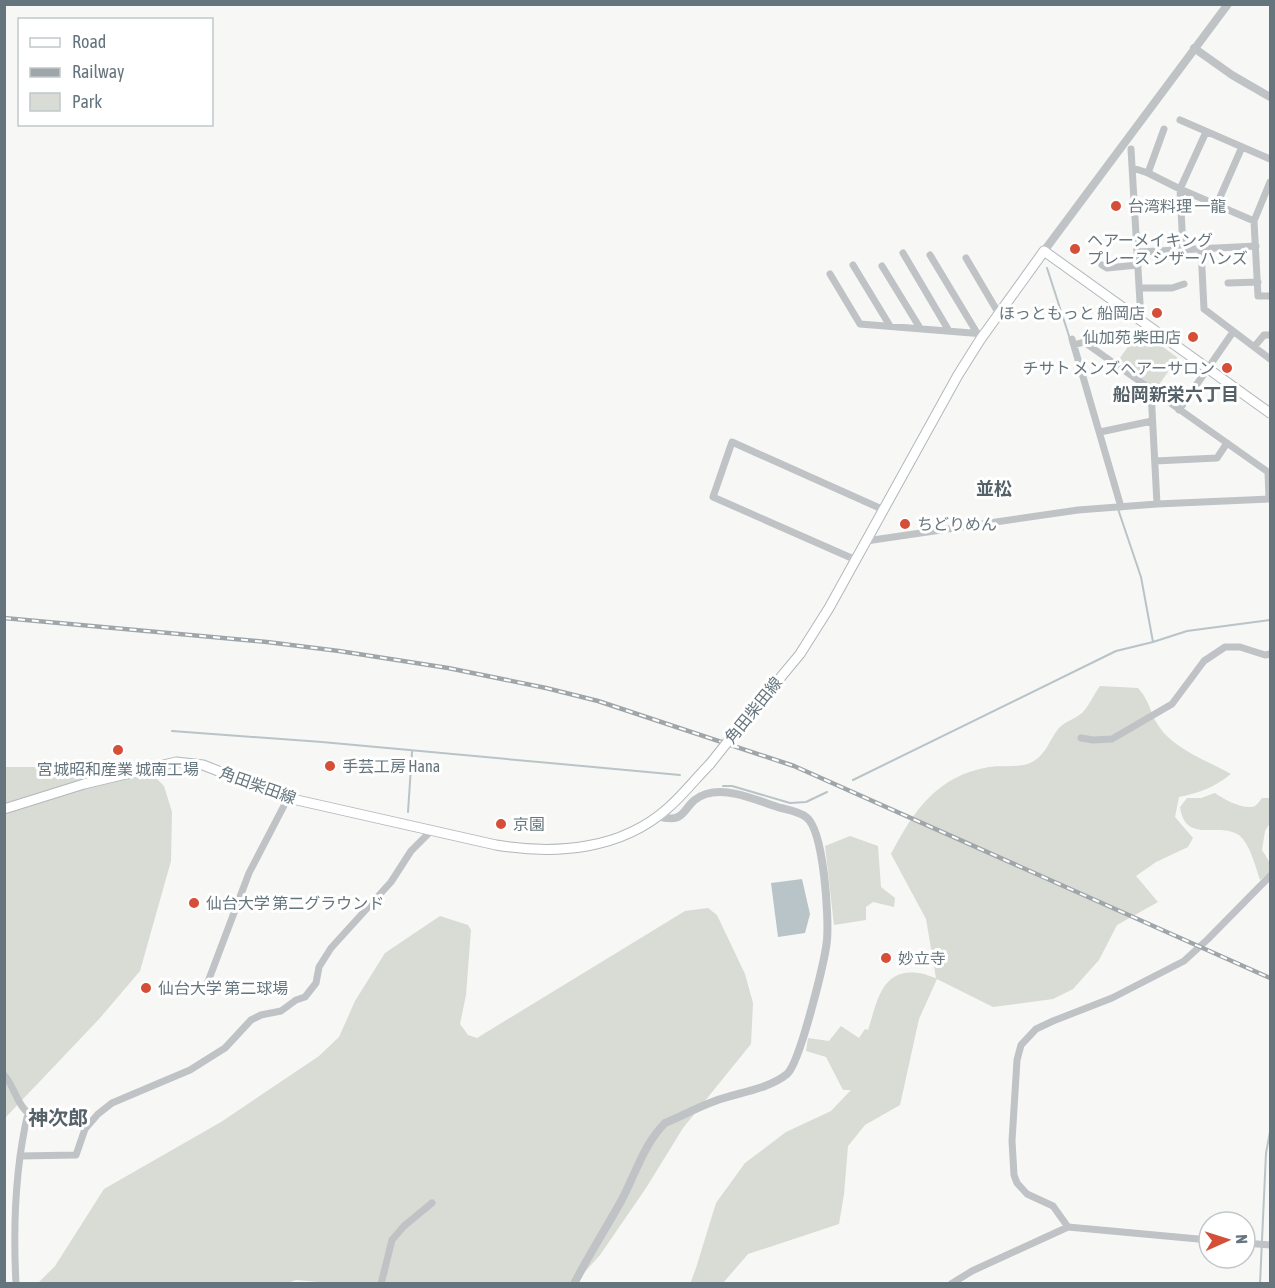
<svg xmlns="http://www.w3.org/2000/svg" width="1275" height="1288" viewBox="0 0 1275 1288" font-family="'Asap Condensed','Noto Sans JP',sans-serif">
  <rect width="100%" height="100%" fill="#f7f7f5"/>
  <path fill="#d8dcd4" d="M1140,330L1178,358L1155,390L1117,362Z
    M1100,686L1138,688C1151,703 1149,711 1158,725C1173,749 1208,761 1231,774C1215,787 1199,793 1179,797L1175,817L1193,838L1188,847L1156,862L1136,876L1158,902L1117,925L1099,960L1073,989L1053,999L993,1007L937,979L919,1019L900,1105L865,1125L848,1146L844,1194L839,1224L748,1254L723,1283L690,1284L696,1268L716,1203L745,1163L786,1132L831,1111L851,1090H843L826,1057L806,1051L808,1038L829,1041L841,1026L859,1038L865,1029L868,1030C877,1003 881,968 918,973C924,973 931,977 936,978L926,919L891,854C914,810 937,776 989,767C1003,765 1018,768 1030,763C1046,756 1049,740 1059,728C1066,721 1075,719 1082,713C1089,706 1094,694 1100,686Z
    M5,767H140L149,771L164,786L172,812L171,861L140,971L100,1018L5,1118Z
    M1215,793C1223,799 1240,808 1251,807C1256,807 1259,802 1262,798H1270V823L1265,831L1262,850L1270,863V872L1260,880C1256,868 1249,840 1237,834C1216,823 1185,843 1180,807L1187,798H1201Z
    M850,836L878,846L881,887L895,898L894,907L873,902L866,907V920L834,925L825,846Z
    M708,908L717,915L745,974L753,1003L751,1044L683,1128L646,1188L600,1255L575,1283L339,1284L296,1280L285,1284H37L55,1266L104,1189L221,1122L319,1056L339,1037L355,1001L385,953L440,916L468,925L471,930L466,995L460,1024L468,1035L477,1038L685,911Z"/>
  <path fill="#b8c4c8" d="M802,879L810,914L805,933L778,937L771,883Z"/>
  <g fill="none" stroke-linecap="round" stroke-linejoin="round">
    <path stroke="#b8c4c8" stroke-width="2" d="M1047,268L1070,339
      M1153,642L1187,631L1270,620
      M172,731L322,742L680,775
      M853,780L1116,651L1153,642L1141,577L1118,509
      M723,786H732L790,803L806,802L827,792
      M408,812L412,752
      M1260,1284L1266,1153L1270,1132"/>
    <defs>
      <path id="secondary" d="M737,730L800,654L829,608L958,375L980,340L1044,251L1270,413
        M4,809L84,784L176,762L203,765L288,798L496,845C556,855 621,850 668,808C683,795 696,778 710,764"/>
    </defs>
    <use href="#secondary" stroke="#b1b7bb" stroke-width="11"/>
    <path stroke="#bfc3c6" stroke-width="7" d="M1180,120L1270,159
      M1206,132L1180,189L1254,221
      M1131,149L1141,320
      M1133,168L1148,173L1180,189L1183,249
      M1148,173L1164,129
      M1270,182L1254,221L1258,296H1270
      M1217,204L1242,147
      M1201,249L1204,309L1270,359
      M1138,252L1256,246
      M903,253L949,331
      M930,255L977,333
      M966,258L999,314
      M853,265L890,326
      M1102,265L1107,268L1138,265
      M882,266L920,328
      M830,274L860,324L984,334
      M1228,283L1258,282
      M1139,288H1172L1184,284
      M1072,339L1121,507
      M1074,345L1084,342L1268,472L1269,499
      M1254,347L1264,335H1270
      M1151,391L1157,504
      M1179,410L1233,332
      M1100,432L1152,421
      M1155,461L1217,458L1227,443
      M866,541L1078,510L1157,504L1270,499
      M856,560L713,497L732,442L884,510
      M1081,738L1093,740L1112,739L1172,704L1204,661L1225,647H1240L1265,655L1270,654
      M206,987L249,873L288,798
      M4,1075C15,1087 16,1103 28,1113C15,1168 13,1227 16,1284
      M20,1156L76,1155L85,1129L98,1114L112,1103L190,1070L225,1048L251,1020L261,1015L281,1011L296,1000L305,997L316,983L319,967L331,948L391,882L411,851L432,830
      M1068,1227L1053,1206L1027,1194L1017,1183L1014,1175L1012,1141L1017,1060L1021,1045L1036,1029L1053,1021L1112,998L1184,961L1208,939L1270,876
      M1245,1243L1270,1245
      M381,1284L392,1240L404,1226L432,1203
      M951,1284L972,1271L1068,1227L1209,1240"/>
    <path stroke="#bfc3c6" stroke-width="8" d="M1194,48L1232,75L1270,97
      M1044,251L1228,4
      M574,1284C588,1256 605,1230 620,1203C635,1176 643,1145 665,1123C682,1116 698,1107 715,1101C737,1093 769,1089 787,1074C800,1063 825,960 827,940C829,917 824,830 806,817C800,812 789,810 781,808C758,801 730,787 706,794C680,802 691,826 657,816"/>
    <use href="#secondary" stroke="#fff" stroke-width="9"/>
    <defs>
      <path id="rail" d="M4,618L267,642L339,651L448,668L546,688L598,701L794,766L1270,978"/>
    </defs>
    <use href="#rail" stroke="#9fa6aa" stroke-width="4.5"/>
    <use href="#rail" stroke="#fff" stroke-width="2" stroke-dasharray="7" stroke-linecap="butt"/>
    <defs>
      <path id="secondary-bridge" d="M710,764L737,730"/>
    </defs>
    <use href="#secondary-bridge" stroke="#b1b7bb" stroke-width="11" stroke-linecap="butt"/>
    <use href="#secondary-bridge" stroke="#fff" stroke-width="9"/>
  </g>
  <g fill="#d44e38" stroke="#fff" stroke-width="2">
    <circle cx="1116" cy="206" r="6"/>
    <circle cx="1075" cy="249" r="6"/>
    <circle cx="1157" cy="313" r="6"/>
    <circle cx="1193" cy="337" r="6"/>
    <circle cx="1227" cy="368" r="6"/>
    <circle cx="905" cy="524" r="6"/>
    <circle cx="118" cy="750" r="6"/>
    <circle cx="330" cy="766" r="6"/>
    <circle cx="501" cy="824" r="6"/>
    <circle cx="194" cy="903" r="6"/>
    <circle cx="886" cy="958" r="6"/>
    <circle cx="146" cy="988" r="6"/>
  </g>
  <g text-anchor="middle" stroke-width="6" stroke-linejoin="round" paint-order="stroke">
    <g font-size="16" fill="#65757d" stroke="#fff" text-anchor="start">
      <text x="1128" y="212">台湾料理 一龍</text>
      <text x="1087" y="246">ヘアーメイキング<tspan x="1087" dy="18">プレース シザーハンズ</tspan></text>
      <text x="1145" y="319" text-anchor="end">ほっともっと 船岡店</text>
      <text x="1181" y="343" text-anchor="end">仙加苑 柴田店</text>
      <text x="1215" y="374" text-anchor="end">チサト メンズヘアーサロン</text>
      <text x="917" y="530">ちどりめん</text>
      <text x="342" y="772">手芸工房 Hana</text>
      <text x="118" y="775" text-anchor="middle">宮城昭和産業 城南工場</text>
      <text x="513" y="830">京園</text>
      <text x="206" y="909">仙台大学 第二グラウンド</text>
      <text x="898" y="964">妙立寺</text>
      <text x="158" y="994">仙台大学 第二球場</text>
    </g>
    <g font-size="16" fill="#65757d" stroke="#fff">
      <text transform="translate(753 710) rotate(-51)" y="6">角田柴田線</text>
      <text transform="translate(258 785) rotate(20)" y="6">角田柴田線</text>
    </g>
    <g font-size="18" font-weight="bold" fill="#566269" stroke="#fff">
      <text x="1176" y="401">船岡新栄六丁目</text>
      <text x="994" y="495">並松</text>
    </g>
    <g font-size="20" font-weight="bold" fill="#566269" stroke="#fff">
      <text x="58" y="1125">神次郎</text>
    </g>
  </g>
  <rect width="1275" height="1288" fill="none" stroke="#65757d" stroke-width="12"/>
  <rect x="18" y="18" width="195" height="108" fill="#ffffff" stroke="#c1c8cb" stroke-width="1.5"/>
  <rect x="30" y="38" width="30" height="9" fill="#ffffff" stroke="#c1c8cb" stroke-width="1.5"/>
  <text x="72" y="48" font-size="18" fill="#65757d">Road</text>
  <rect x="30" y="68" width="30" height="9" fill="#9fa6aa" stroke="#c1c8cb" stroke-width="1.5"/>
  <text x="72" y="78" font-size="18" fill="#65757d">Railway</text>
  <rect x="30" y="93" width="30" height="18" fill="#d8dcd4" stroke="#c1c8cb" stroke-width="1.5"/>
  <text x="72" y="108" font-size="18" fill="#65757d">Park</text>
  <g transform="translate(1227 1240) rotate(87)"><circle r="28" fill="#ffffff" stroke="#c1c8cb" stroke-width="1.5"/>
  <path d="M0-4.5L10 22L0 15L-10 22Z" fill="#d44e38"/>
  <text y="-9" font-size="16" font-weight="bold" text-anchor="middle" fill="#65757d">N</text>
  </g>
</svg>
